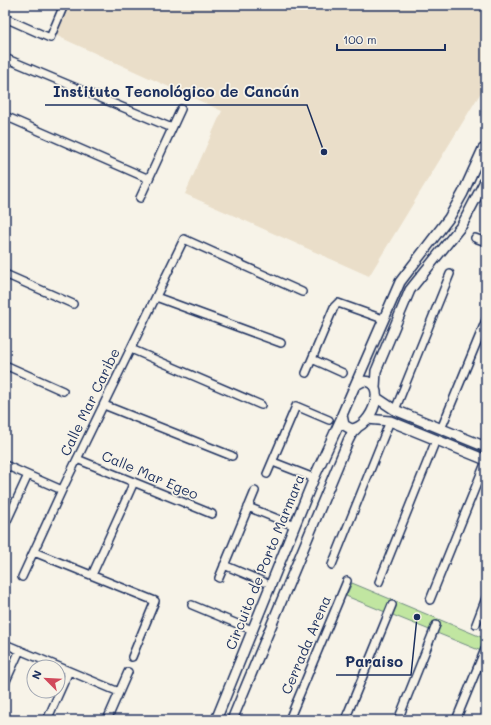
<svg xmlns="http://www.w3.org/2000/svg" width="491" height="725" viewBox="0 0 491 725" font-family="Mali,sans-serif">
  <rect width="100%" height="100%" fill="#f7f3e8"/>
  <filter id="ink" filterUnits="userSpaceOnUse"><feTurbulence type="fractalNoise" baseFrequency=".025" numOctaves="2"/><feDisplacementMap in="SourceGraphic" scale="8" xChannelSelector="R" yChannelSelector="G"/><feConvolveMatrix kernelMatrix="1 2 1 2 8 2 1 2 1" color-interpolation-filters="sRGB"/></filter>
  <g filter="url(#ink)">
    <path fill="#eadec9" d="M68,5H486V84L369,276L185,194L222,111L55,35Z"/>
    <path fill="#c1e6a1" stroke="#6e8a80" d="M352,583L486,639V653L346,596Z"/>
    <g fill="none" stroke-linecap="round" stroke-linejoin="round">
      <defs>
        <path id="minor" d="M5,18L50,38L64,5
          M5,58L172,128
          M5,116L149,179
          M140,198L181,109
          M475,238L486,242
          M5,274L73,304
          M156,297L281,343
          M131,349L261,405
          M312,359L343,373
          M5,365L63,391
          M306,373L334,307L338,303L383,319
          M104,405L232,456
          M395,410L450,274
          M441,429L486,320
          M77,459L212,514
          M273,462L314,478
          M5,465L62,490
          M267,474L296,406L329,420
          M248,507L295,526
          M5,525L28,475
          M34,552L155,601L132,657
          M224,565L264,582
          M332,565L390,421
          M92,575L134,482
          M22,577L62,490L184,239L302,292
          M219,578L255,491
          M379,582L436,440
          M430,600L486,461
          M192,605L252,630
          M476,624L486,598
          M5,644L119,692
          M5,683L20,650
          M47,720L69,671
          M107,720L128,672
          M289,720L347,581
          M345,720L392,605
          M398,720L436,625
          M456,720L486,647"/>
        <path id="tertiary" d="M356,385L363,381C389,381 372,428 351,429L344,425L342,415L400,282L449,218L463,193L483,149
          M375,388L376,371L410,290L462,225L486,179
          M377,398L395,410L486,447
          M367,419L390,421L486,460
          M216,720L314,478L342,417
          M232,720L348,441L352,433L357,428"/>
      </defs>
      <use href="#minor" stroke="#1b2f5e" stroke-width="10"/>
      <use href="#tertiary" stroke="#1b2f5e" stroke-width="12"/>
      <use href="#minor" stroke="#f7f3e8" stroke-width="7"/>
      <use href="#tertiary" stroke="#f7f3e8" stroke-width="9"/>
    </g>
  </g>
  <g text-anchor="middle" stroke-width="3.5" stroke-linejoin="round" paint-order="stroke">
    <g font-size="14" fill="#1b2f5e" stroke="#f7f3e8">
      <text transform="translate(90 402) rotate(-64)" y="5">Calle Mar Caribe</text>
      <text transform="translate(150 475) rotate(23)" y="5">Calle Mar Egeo</text>
      <text transform="translate(265 562) rotate(-68)" y="5">Circuito de Porto Marmara</text>
      <text transform="translate(306 645) rotate(-67)" y="5">Cerrada Arena</text>
    </g>
  </g>
  <path fill="none" stroke="#1b2f5e" stroke-width="1.5" d="M324 152L307 105H45M417 617L411 675H336"/>
  <g fill="#1b2f5e" stroke="#f7f3e8" stroke-width="1.5">
    <circle cx="324" cy="152" r="4"/>
    <circle cx="417" cy="617" r="4"/>
  </g>
  <g font-size="15" text-anchor="middle" font-weight="bold" fill="#1b2f5e" stroke="#f7f3e8" stroke-width="3.5" stroke-linejoin="round" paint-order="stroke">
    <text x="176" y="97">Instituto Tecnológico de Cancún</text>
    <text x="374" y="667">Paraiso</text>
  </g>
  <rect width="491" height="725" fill="none" stroke="#f7f3e8" stroke-width="20"/>
  <rect x="10" y="10" width="471" height="705" fill="none" stroke="#1b2f5e" stroke-width="1.5" filter="url(#ink)"/>
  <g transform="translate(46 679) rotate(294)"><circle r="19" fill="#f7f3e8" stroke="#9fa5b1"/>
  <path d="M0-3L7 15L0 10L-7 15Z" fill="#d1495b"/>
  <text y="-6" font-size="11" font-weight="bold" text-anchor="middle" fill="#1b2f5e">N</text>
  </g>
  <path d="M337 44v6h108v-6" fill="none" stroke="#1b2f5e" stroke-width="2"/>
  <text x="343" y="44" font-size="12" fill="#1b2f5e" stroke="#f7f3e8" stroke-width="3" paint-order="stroke">100 m</text>
</svg>
